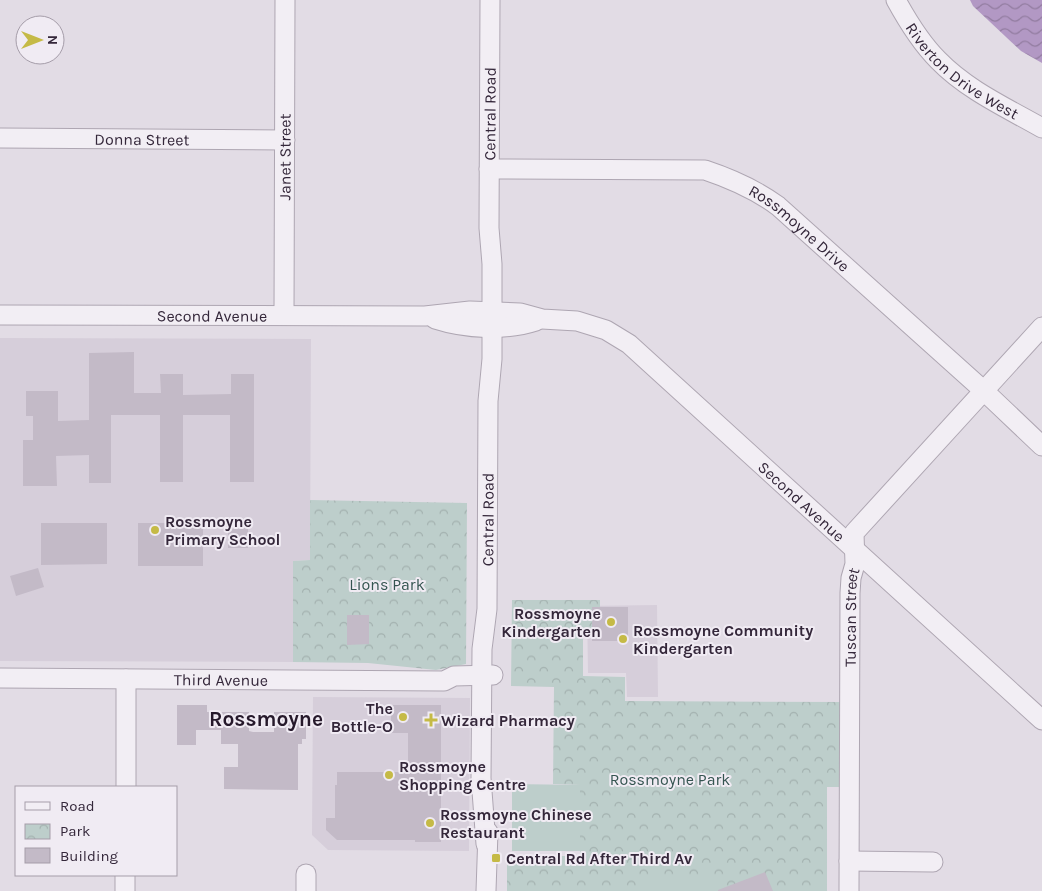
<svg xmlns="http://www.w3.org/2000/svg" width="1042" height="891" viewBox="0 0 1042 891" font-family="Karla,sans-serif">
  <defs>
    <pattern id="park-crowns" width="20" height="18" patternUnits="userSpaceOnUse" patternTransform="scale(1.25)"><rect width="20" height="18" fill="#bdcecb"/><path d="M2 6a3 3 0 1 1 6 0M12 15a3 3 0 1 1 6 0" fill="none" stroke="#a3b1af"/></pattern>
    <pattern id="water-waves" width="16" height="10" patternUnits="userSpaceOnUse" patternTransform="scale(1.25)"><rect width="16" height="10" fill="#b298c4"/><path d="M0 5q4-4 8 0t8 0" fill="none" stroke="#927ca0"/></pattern>
  </defs>
  <rect width="100%" height="100%" fill="#e2dce5"/>
  <path fill="#d6ceda" d="M0,338L311,339L310,560L293,561V662L0,661Z
    M657,605L658,697H627L626,673H588L587,606Z
    M313,697L470,698L469,851L328,850L312,835Z"/>
  <path fill="url(#park-crowns)" d="M310,500L467,503L466,664L436,670L368,663L293,662V561L310,560Z
    M512,600H600V607H592V632L583,635V676L625,677V701L842,702V787H827V891H507V856H580V785L553,784L554,687L511,686Z"/>
  <path fill="#bdcecb" d="M512,784L580,785V851H512Z
    M637,875H713V891H637Z"/>
  <path fill="url(#water-waves)" d="M970,0H1042V63L1021,51L973,6Z"/>
  <path fill="#c3bac7" d="M134,352V393H161L160,374H183V395L231,394V374H254V482H230V415H183V482H160V415H111V483H89V455L56,456L57,486H23V440H33V416H26V391H58V421L89,420V353Z
    M41,523H107V564L41,565Z
    M138,523H203V566H138Z
    M228,527H248V548H228Z
    M38,568L44,587L16,596L10,576Z
    M592,607H628V641H592Z
    M347,615H369V644L347,645Z
    M177,705H207V712H249V731L253,732H274V712H306V739H302V744H298V790L224,789V767H238V744H221V730H196V745H177Z
    M391,705H441V842H415V840H337L326,830V818H335V785H337V772H408V733H391Z
    M765,872L773,891H718V890Z"/>
  <g fill="none" stroke-linecap="round" stroke-linejoin="round">
    <defs>
      <g id="minor">
        <path id="s1" d="M896,0C908,22 921,43 938,60C967,90 1007,108 1042,128"/>
        <path id="s2" d="M0,138L285,140"/>
        <path id="s3" d="M489,169L705,170C732,179 755,189 778,206L983,390L1042,446"/>
        <path id="s4" d="M0,315L425,316L470,311L520,313L542,319L577,321L606,330L629,344L1042,720"/>
        <path id="s5" d="M284,315L285,0"/>
        <path d="M435,319C466,329 505,331 536,321"/>
        <path id="s6" d="M0,678L444,681L454,676L493,675"/>
        <path d="M126,787V679"/>
        <path id="s7" d="M486,844L481,778L482,649L487,609L488,401L492,359V264L489,228L490,0"/>
        <path d="M849,861L933,862"/>
        <path d="M125,891V875"/>
        <path d="M306,891V874"/>
        <path d="M486,891L488,832"/>
        <path id="s8" d="M849,891L850,593L851,578L855,564L854,533L1042,327"/>
      </g>
    </defs>
    <use href="#minor" stroke="#aea6b2" stroke-width="21"/>
    <use href="#minor" stroke="#f2eef4" stroke-width="19"/>
  </g>
  <g fill="#c5ba46" stroke="#f0ebf3" stroke-width="2">
    <circle cx="155" cy="530" r="5"/>
    <circle cx="611" cy="622" r="5"/>
    <circle cx="623" cy="639" r="5"/>
    <circle cx="403" cy="717" r="5"/>
    <path d="M428.5 712.5h5v5h5v5h-5v5h-5v-5h-5v-5h5z"/>
    <circle cx="389" cy="775" r="5"/>
    <circle cx="430" cy="823" r="5"/>
    <rect x="491" y="853" width="10" height="10" rx="2.5"/>
  </g>
  <g text-anchor="middle" stroke-width="4" stroke-linejoin="round" paint-order="stroke">
    <g font-size="16" fill="#34273a" stroke="#f0ebf3">
      <text dy="6" stroke="none"><textPath href="#s1" startOffset="99">Riverton Drive West</textPath></text>
      <text dy="6" stroke="none"><textPath href="#s7" startOffset="731">Central Road</textPath></text>
      <text dy="6" stroke="none"><textPath href="#s2" startOffset="142">Donna Street</textPath></text>
      <text dy="6" stroke="none"><textPath href="#s5" startOffset="158">Janet Street</textPath></text>
      <text dy="6" stroke="none"><textPath href="#s3" startOffset="328">Rossmoyne Drive</textPath></text>
      <text dy="6" stroke="none"><textPath href="#s4" startOffset="212">Second Avenue</textPath></text>
      <text dy="6" stroke="none"><textPath href="#s4" startOffset="869">Second Avenue</textPath></text>
      <text dy="6" stroke="none"><textPath href="#s7" startOffset="325">Central Road</textPath></text>
      <text dy="6" stroke="none"><textPath href="#s8" startOffset="274">Tuscan Street</textPath></text>
      <text dy="6" stroke="none"><textPath href="#s6" startOffset="221">Third Avenue</textPath></text>
    </g>
    <g font-size="16" font-weight="bold" fill="#34273a" stroke="#f0ebf3" text-anchor="start">
      <text x="165" y="527">Rossmoyne<tspan x="165" dy="18">Primary School</tspan></text>
      <text x="601" y="619" text-anchor="end">Rossmoyne<tspan x="601" dy="18">Kindergarten</tspan></text>
      <text x="633" y="636">Rossmoyne Community<tspan x="633" dy="18">Kindergarten</tspan></text>
      <text x="393" y="714" text-anchor="end">The<tspan x="393" dy="18">Bottle-O</tspan></text>
      <text x="441" y="726">Wizard Pharmacy</text>
      <text x="399" y="772">Rossmoyne<tspan x="399" dy="18">Shopping Centre</tspan></text>
      <text x="440" y="820">Rossmoyne Chinese<tspan x="440" dy="18">Restaurant</tspan></text>
      <text x="506" y="864">Central Rd After Third Av</text>
    </g>
    <g font-size="16" fill="#355551" stroke="#f0ebf3">
      <text x="387" y="590">Lions Park</text>
      <text x="670" y="785">Rossmoyne Park</text>
    </g>
    <g font-size="21" font-weight="bold" fill="#26192b" stroke="#f0ebf3">
      <text x="266" y="726">Rossmoyne</text>
    </g>
  </g>
  <rect x="15" y="786" width="162" height="90" fill="#f0ebf3" stroke="#a59da9"/>
  <rect x="25" y="802" width="25" height="8" fill="#f2eef4" stroke="#a59da9"/>
  <text x="60" y="811" font-size="15" fill="#34273a">Road</text>
  <rect x="25" y="824" width="25" height="15" fill="url(#park-crowns)" stroke="#a59da9"/>
  <text x="60" y="836" font-size="15" fill="#34273a">Park</text>
  <rect x="25" y="848" width="25" height="15" fill="#c3bac7" stroke="#a59da9"/>
  <text x="60" y="861" font-size="15" fill="#34273a">Building</text>
  <g transform="translate(40 40) rotate(90)"><circle r="24" fill="#f0ebf3" stroke="#a59da9"/>
  <path d="M0-4L9 19L0 12L-9 19Z" fill="#c5ba46"/>
  <text y="-8" font-size="14" font-weight="bold" text-anchor="middle" fill="#34273a">N</text>
  </g>
</svg>
